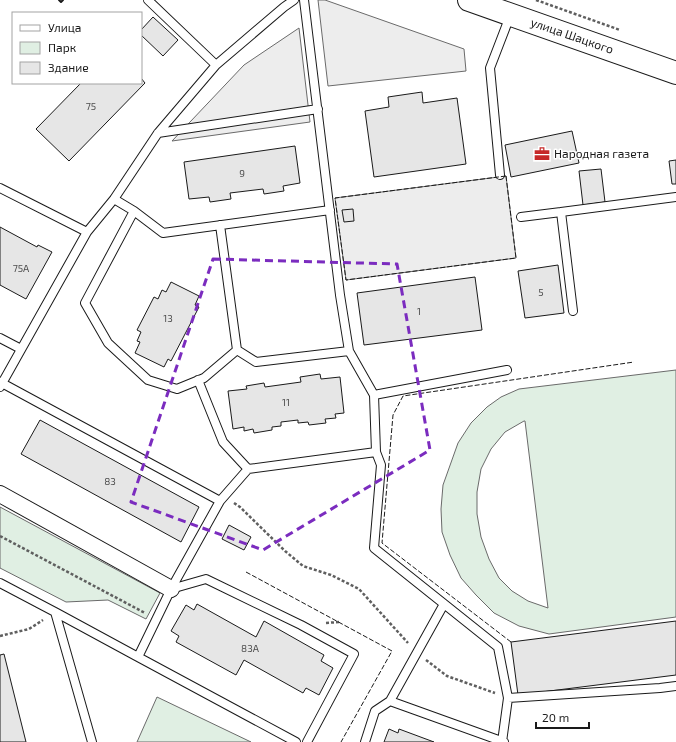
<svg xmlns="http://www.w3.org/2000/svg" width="676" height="742" viewBox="0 0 676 742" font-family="'Exo 2',sans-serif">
  <rect width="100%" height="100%" fill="#fff"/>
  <path fill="#e0efe3" stroke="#6a6a6a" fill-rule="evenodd" d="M676,370V617L549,634L519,626L494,613L476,595L461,578L450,555L442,532L441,509L443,485L458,443L471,423L487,407L501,397L519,389ZM524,421H525L548,608L528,601L512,591L499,578L489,559L481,537L477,514V492L481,469L491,449L505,432Z
    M0,507L160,593L146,619L108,600L66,602L0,568Z
    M157,697L251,742H137Z"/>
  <path fill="#ededed" stroke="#6a6a6a" d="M318,0H325L464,49L466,71L328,86Z
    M299,28L310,122L172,141L244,65Z
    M506,176L516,258L346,280L335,198Z"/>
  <path fill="#e6e6e6" stroke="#1a1a1a" d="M153,17L178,40L163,56L141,35V30Z
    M141,78L145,83L69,161L36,129L81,83H141Z
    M422,92L423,103L457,98L466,164L374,177L365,111L389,107L388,97Z
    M572,131L579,163L511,177L505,145Z
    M295,146L300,183L283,186L284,191L264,194L263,189L230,193L231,199L210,202L209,197L189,199L184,162Z
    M676,160V184H672L669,161Z
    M601,169L605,202L583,205L579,171Z
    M353,209L354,221L344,222L342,210Z
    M0,227L37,247L38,245L52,252L26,299L0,285Z
    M558,265L564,313L525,318L518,271Z
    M475,277L482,330L364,345L357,293Z
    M171,282L199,296L195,305L199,307L171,361L168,359L164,367L135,353L140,342L137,341L141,332L137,330L154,297L158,299L162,290L166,292Z
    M320,374L321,379L340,377L344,413L335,414L336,418L325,419L326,423L309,425L308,422L298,423V420L281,422V426L272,427V430L254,433L253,429L244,431V427L233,429L228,391L247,389L246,386L264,383L265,387L301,382L300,377Z
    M40,420L199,507L181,542L21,454Z
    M229,525L251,537L244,550L222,539Z
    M197,604L256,637L264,621L324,655L321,661L333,668L319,695L306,688L303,693L244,660L236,675L176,642L179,636L171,631L186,605L194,610Z
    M676,621V675L518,695L511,642Z
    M4,654L26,742H0V655Z
    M389,729L398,733L399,729L434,742H384Z"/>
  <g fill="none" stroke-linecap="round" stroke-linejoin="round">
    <defs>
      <path id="lane" d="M148,0L216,65
        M158,133L318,109
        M500,175L490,68L510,16
        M0,188L87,232
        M114,199L134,211L163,233L330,210
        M134,211L85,303L108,343L148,380L177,389L204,378L237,350
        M521,217L561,212
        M220,225L237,350L256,362L349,351
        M573,311L561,212L676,197
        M0,338L21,349
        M198,380L223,442L248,469
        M0,382L220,501L171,589L138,657L296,742
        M0,387L87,232L114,199L158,133L216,65L284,7L294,0
        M374,395L507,370
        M376,452L381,465L374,548L498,647L508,698L660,688L676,686
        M220,501L248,469L376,452L374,395L349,351L340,295L304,0
        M0,583L55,612L92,742
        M171,589L206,579L301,625L354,654L307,742
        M444,604L390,701L504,742
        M55,612L138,657
        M365,742L375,711L390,701
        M502,742L508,698"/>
      <path id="street" d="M0,494L171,589"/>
      <path id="secondary" d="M469,0L676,73"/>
    </defs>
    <use href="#lane" stroke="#1a1a1a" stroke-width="10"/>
    <use href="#street" stroke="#1a1a1a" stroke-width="18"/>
    <use href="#secondary" stroke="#1a1a1a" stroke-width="24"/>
    <path stroke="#5f5f5f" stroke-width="2.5" stroke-dasharray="3 2" stroke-linecap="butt" d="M536,0L620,30
      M234,503L240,507L285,551L303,566L331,575L359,589L408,643
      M0,536L145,613
      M326,623L339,622
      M0,636L29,629L43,620
      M426,660L447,676L495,693"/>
    <use href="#lane" stroke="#fff" stroke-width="8"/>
    <use href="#street" stroke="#fff" stroke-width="16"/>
    <use href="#secondary" stroke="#fff" stroke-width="22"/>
    <path stroke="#1a1a1a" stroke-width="1" stroke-dasharray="5 2" stroke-linecap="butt" d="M506,176L516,258L346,280L335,198Z
      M246,572L392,651L341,742
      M511,642L382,543L393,415L403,396L634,362"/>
    <path stroke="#1a1a1a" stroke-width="2" d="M59,0L61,2L63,0"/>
  </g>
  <path fill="none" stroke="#7b2cbf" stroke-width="3" stroke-dasharray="8 5" stroke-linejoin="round" d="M213,259L397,264L430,450L263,550L131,502Z"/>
  <defs>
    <symbol id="office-bare" viewBox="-9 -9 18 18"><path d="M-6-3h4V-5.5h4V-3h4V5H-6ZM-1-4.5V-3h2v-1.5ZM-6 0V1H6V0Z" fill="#c62828" stroke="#fff" stroke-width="2.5" paint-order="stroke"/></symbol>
  </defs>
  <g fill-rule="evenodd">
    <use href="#office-bare" x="531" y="143" width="22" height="22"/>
  </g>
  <g text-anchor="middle" stroke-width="3" stroke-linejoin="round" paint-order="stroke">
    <g font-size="10" fill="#4d4d4d">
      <text x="91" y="110">75</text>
      <text x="242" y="177">9</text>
      <text x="21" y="272">75А</text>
      <text x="541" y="296">5</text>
      <text x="419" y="315">1</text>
      <text x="168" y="322">13</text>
      <text x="286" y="406">11</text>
      <text x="110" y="485">83</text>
      <text x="250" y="652">83А</text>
    </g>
    <g font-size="12" fill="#1a1a1a" stroke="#fff">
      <text transform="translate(572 36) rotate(19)" y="4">улица Шацкого</text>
    </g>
    <g font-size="12" fill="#1a1a1a" stroke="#fff" text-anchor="start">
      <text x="554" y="158">Народная газета</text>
    </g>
  </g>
  <rect x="12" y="12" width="130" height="72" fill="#ffffff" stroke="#a3a3a3"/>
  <rect x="20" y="25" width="20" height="6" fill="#ffffff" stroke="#a3a3a3"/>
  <text x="48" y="32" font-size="12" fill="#1a1a1a">Улица</text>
  <rect x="20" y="42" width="20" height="12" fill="#e0efe3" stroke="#a3a3a3"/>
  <text x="48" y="52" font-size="12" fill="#1a1a1a">Парк</text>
  <rect x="20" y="62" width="20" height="12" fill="#e6e6e6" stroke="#a3a3a3"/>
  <text x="48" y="72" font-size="12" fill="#1a1a1a">Здание</text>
  <path d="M536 722v6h53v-6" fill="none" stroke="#1a1a1a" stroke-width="2"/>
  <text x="542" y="722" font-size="12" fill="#1a1a1a" stroke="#ffffff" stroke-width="3" paint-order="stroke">20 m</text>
</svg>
